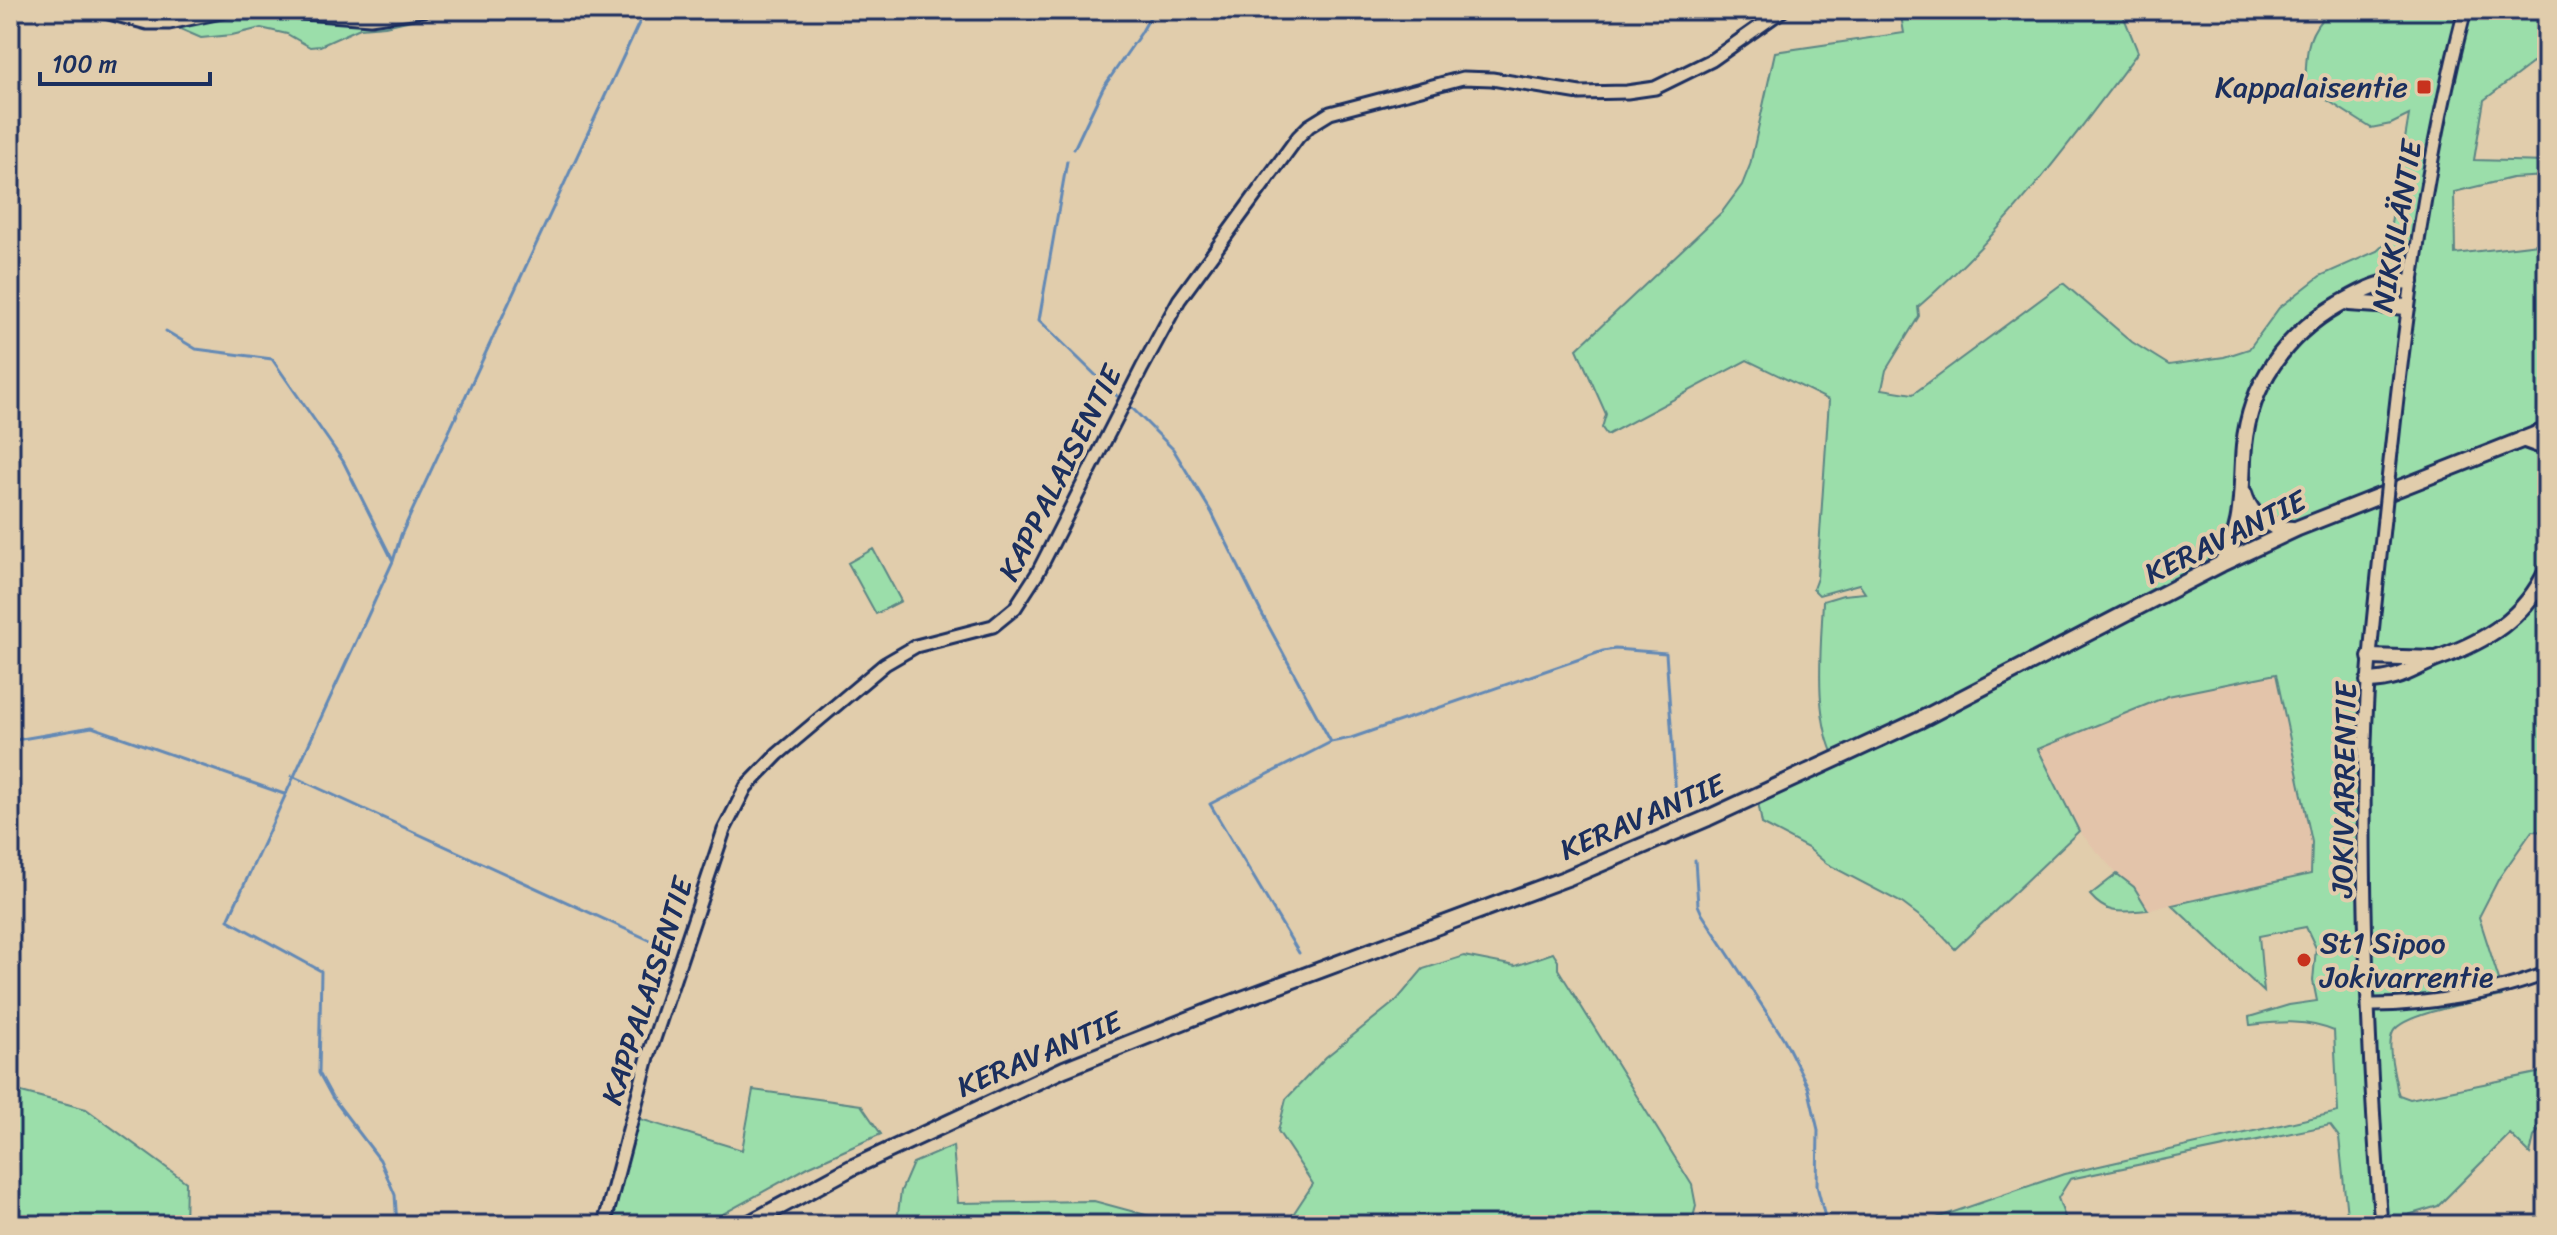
<svg xmlns="http://www.w3.org/2000/svg" width="2557" height="1235" viewBox="0 0 2557 1235" font-family="Sriracha,sans-serif">
  <rect width="100%" height="100%" fill="#e1cdac"/>
  <filter id="ink" filterUnits="userSpaceOnUse"><feTurbulence type="fractalNoise" baseFrequency=".0125" numOctaves="2"/><feDisplacementMap in="SourceGraphic" scale="16" xChannelSelector="R" yChannelSelector="G"/><feConvolveMatrix kernelMatrix="1 2 1 2 8 2 1 2 1" color-interpolation-filters="sRGB"/></filter>
  <g filter="url(#ink)">
    <path fill="#e3c4aa" d="M2276,674L2312,842L2311,874L2148,910L2134,887L2117,874L2079,831L2037,749L2168,696Z"/>
    <path fill="#9bdeaa" stroke="#5b8684" stroke-width="2" fill-rule="evenodd" d="M273,10H415L416,19L385,26L360,28L320,46L310,47L287,34L261,28L232,35L201,38L178,28L242,14L273,17Z
      M1900,10H2121L2138,52C2071,142 2003,234 1918,307L1919,316L1886,370L1882,389L1913,394L2063,283L2132,342L2169,365L2224,357L2249,349L2279,308L2320,276L2377,251L2388,241L2409,115L2391,124L2371,128L2305,86C2307,52 2304,36 2330,10H2547V59H2538L2484,100L2474,160L2547,162V176L2512,178L2454,192L2455,254L2547,243V430L2523,439L2547,448V832L2532,831L2499,878L2479,917L2502,989V996C2480,1001 2403,1013 2393,1032C2386,1047 2395,1073 2397,1089L2399,1095L2410,1099L2547,1071V1120L2534,1137L2530,1154L2510,1134L2438,1206L2381,1223V1225H2348L2339,1137L2330,1125L2070,1179L2058,1198L2066,1220L2127,1225H1916L2064,1174L2338,1112L2334,1031C2305,1019 2280,1022 2250,1025L2249,1017L2289,1005L2317,1001L2313,981L2316,948L2306,927L2259,936L2264,992L2172,905L2311,874L2312,842L2276,674L2168,696L2038,749L2079,831L1955,949L1935,928L1902,903L1827,864L1808,848L1762,824L1757,796L1836,760C1813,719 1821,648 1823,601L1843,595L1865,593L1859,584L1819,595L1813,589L1817,578L1829,400L1747,360L1607,435L1602,428L1606,414L1577,349L1722,212L1742,185L1750,165L1775,52L1904,33ZM2411,282L2407,307L2341,302ZM2246,501L2278,529L2222,562ZM2370,658L2428,664L2368,681Z
      M873,549L901,601L876,614L848,563Z
      M2117,874L2134,887L2148,910C2122,912 2108,916 2090,895Z
      M1553,953L1558,961V969L1692,1185L1696,1206L1691,1225H1286L1313,1184L1278,1131L1286,1099L1326,1057L1397,1000L1423,969L1464,956L1515,966Z
      M10,1089L86,1109L186,1182L185,1225H10Z
      M753,1090L861,1105L881,1134L808,1167L703,1225H612L637,1118L742,1150Z
      M953,1146L958,1203L1094,1201L1157,1218L1149,1225H891L897,1221L901,1191L913,1163Z"/>
    <g fill="none" stroke-linecap="round" stroke-linejoin="round">
      <path stroke="#6389b5" stroke-width="3" d="M1074,149L1103,88L1141,33L1154,10
        M1067,161L1039,320L1117,396
        M166,331L196,349L272,359L343,461L393,561
        M1132,408L1173,449L1212,513L1261,612L1331,742
        M10,741L92,727L284,794
        M292,776L658,944
        M1695,860L1698,905L1702,914L1784,1039L1808,1087L1818,1130L1817,1186L1827,1225
        M1299,953L1210,804L1331,742L1351,738L1603,651L1615,649L1666,653L1677,811
        M397,1225L395,1195L380,1160L332,1097L319,1073L321,971L228,920L393,561L401,535L645,10"/>
      <defs>
        <path id="minor" d="M97,10L147,23H169L231,10
          M262,10L370,18L425,10
          M2391,452C2407,304 2427,155 2465,10
          M2368,1005C2420,1006 2498,993 2547,973
          M604,1225L648,1057L724,830L746,787L778,754L885,664L916,646L993,626L1015,608L1037,574L1142,368L1179,300L1298,137L1309,126L1330,113L1463,78L1492,79L1580,93L1627,92L1655,88L1712,60L1783,10
          M2381,1225C2369,1065 2361,904 2365,744C2367,669 2376,594 2384,519"/>
        <path id="major" d="M2349,303L2407,307
          M2522,439L2547,448
          M2244,493C2251,517 2269,529 2293,529
          M2221,564C2246,528 2240,488 2244,446C2250,385 2285,335 2338,305C2361,292 2384,278 2411,282
          M2370,657L2434,659
          M2368,681C2401,680 2410,669 2439,658C2486,641 2525,618 2547,570
          M746,1225L851,1168L1064,1069L1210,1011L1567,878L1708,818L1918,721L2221,564L2298,528L2547,430"/>
      </defs>
      <use href="#minor" stroke="#1b2f5e" stroke-width="17"/>
      <use href="#major" stroke="#1b2f5e" stroke-width="20"/>
      <use href="#minor" stroke="#e1cdac" stroke-width="11"/>
      <use href="#major" stroke="#e1cdac" stroke-width="14"/>
      <defs>
        <path id="minor-bridge" d="M2384,519L2391,452"/>
      </defs>
      <use href="#minor-bridge" stroke="#1b2f5e" stroke-width="17" stroke-linecap="butt"/>
      <use href="#minor-bridge" stroke="#e1cdac" stroke-width="11"/>
    </g>
  </g>
  <g fill="#c8321e" stroke="#e1cdac" stroke-width="3">
    <rect x="2416" y="79" width="16" height="16" rx="4"/>
    <circle cx="2304" cy="960" r="8"/>
  </g>
  <g text-anchor="middle" stroke-width="8" stroke-linejoin="round" paint-order="stroke">
    <g font-size="30" fill="#1b2f5e" stroke="#e1cdac" text-anchor="end">
      <text x="2408" y="97">Kappalaisentie</text>
      <text x="2320" y="953" text-anchor="start">St1 Sipoo<tspan x="2320" dy="34">Jokivarrentie</tspan></text>
    </g>
    <g font-size="30" fill="#1b2f5e" stroke="#e1cdac">
      <text transform="translate(2397 226) rotate(-80)" y="10">NIKKILÄNTIE</text>
      <text transform="translate(1060 473) rotate(-63)" y="10">KAPPALAISENTIE</text>
      <text transform="translate(2225 537) rotate(-26)" y="10">KERAVANTIE</text>
      <text transform="translate(2344 790) rotate(-89)" y="10">JOKIVARRENTIE</text>
      <text transform="translate(1642 817) rotate(-23)" y="10">KERAVANTIE</text>
      <text transform="translate(647 991) rotate(-72)" y="10">KAPPALAISENTIE</text>
      <text transform="translate(1039 1054) rotate(-23)" y="10">KERAVANTIE</text>
    </g>
  </g>
  <rect width="2557" height="1235" fill="none" stroke="#e1cdac" stroke-width="40"/>
  <rect x="20" y="20" width="2517" height="1195" fill="none" stroke="#1b2f5e" stroke-width="3" filter="url(#ink)"/>
  <path d="M40 72v12h170v-12" fill="none" stroke="#1b2f5e" stroke-width="4"/>
  <text x="52" y="72" font-size="24" fill="#1b2f5e" stroke="#e1cdac" stroke-width="6" paint-order="stroke">100 m</text>
</svg>
